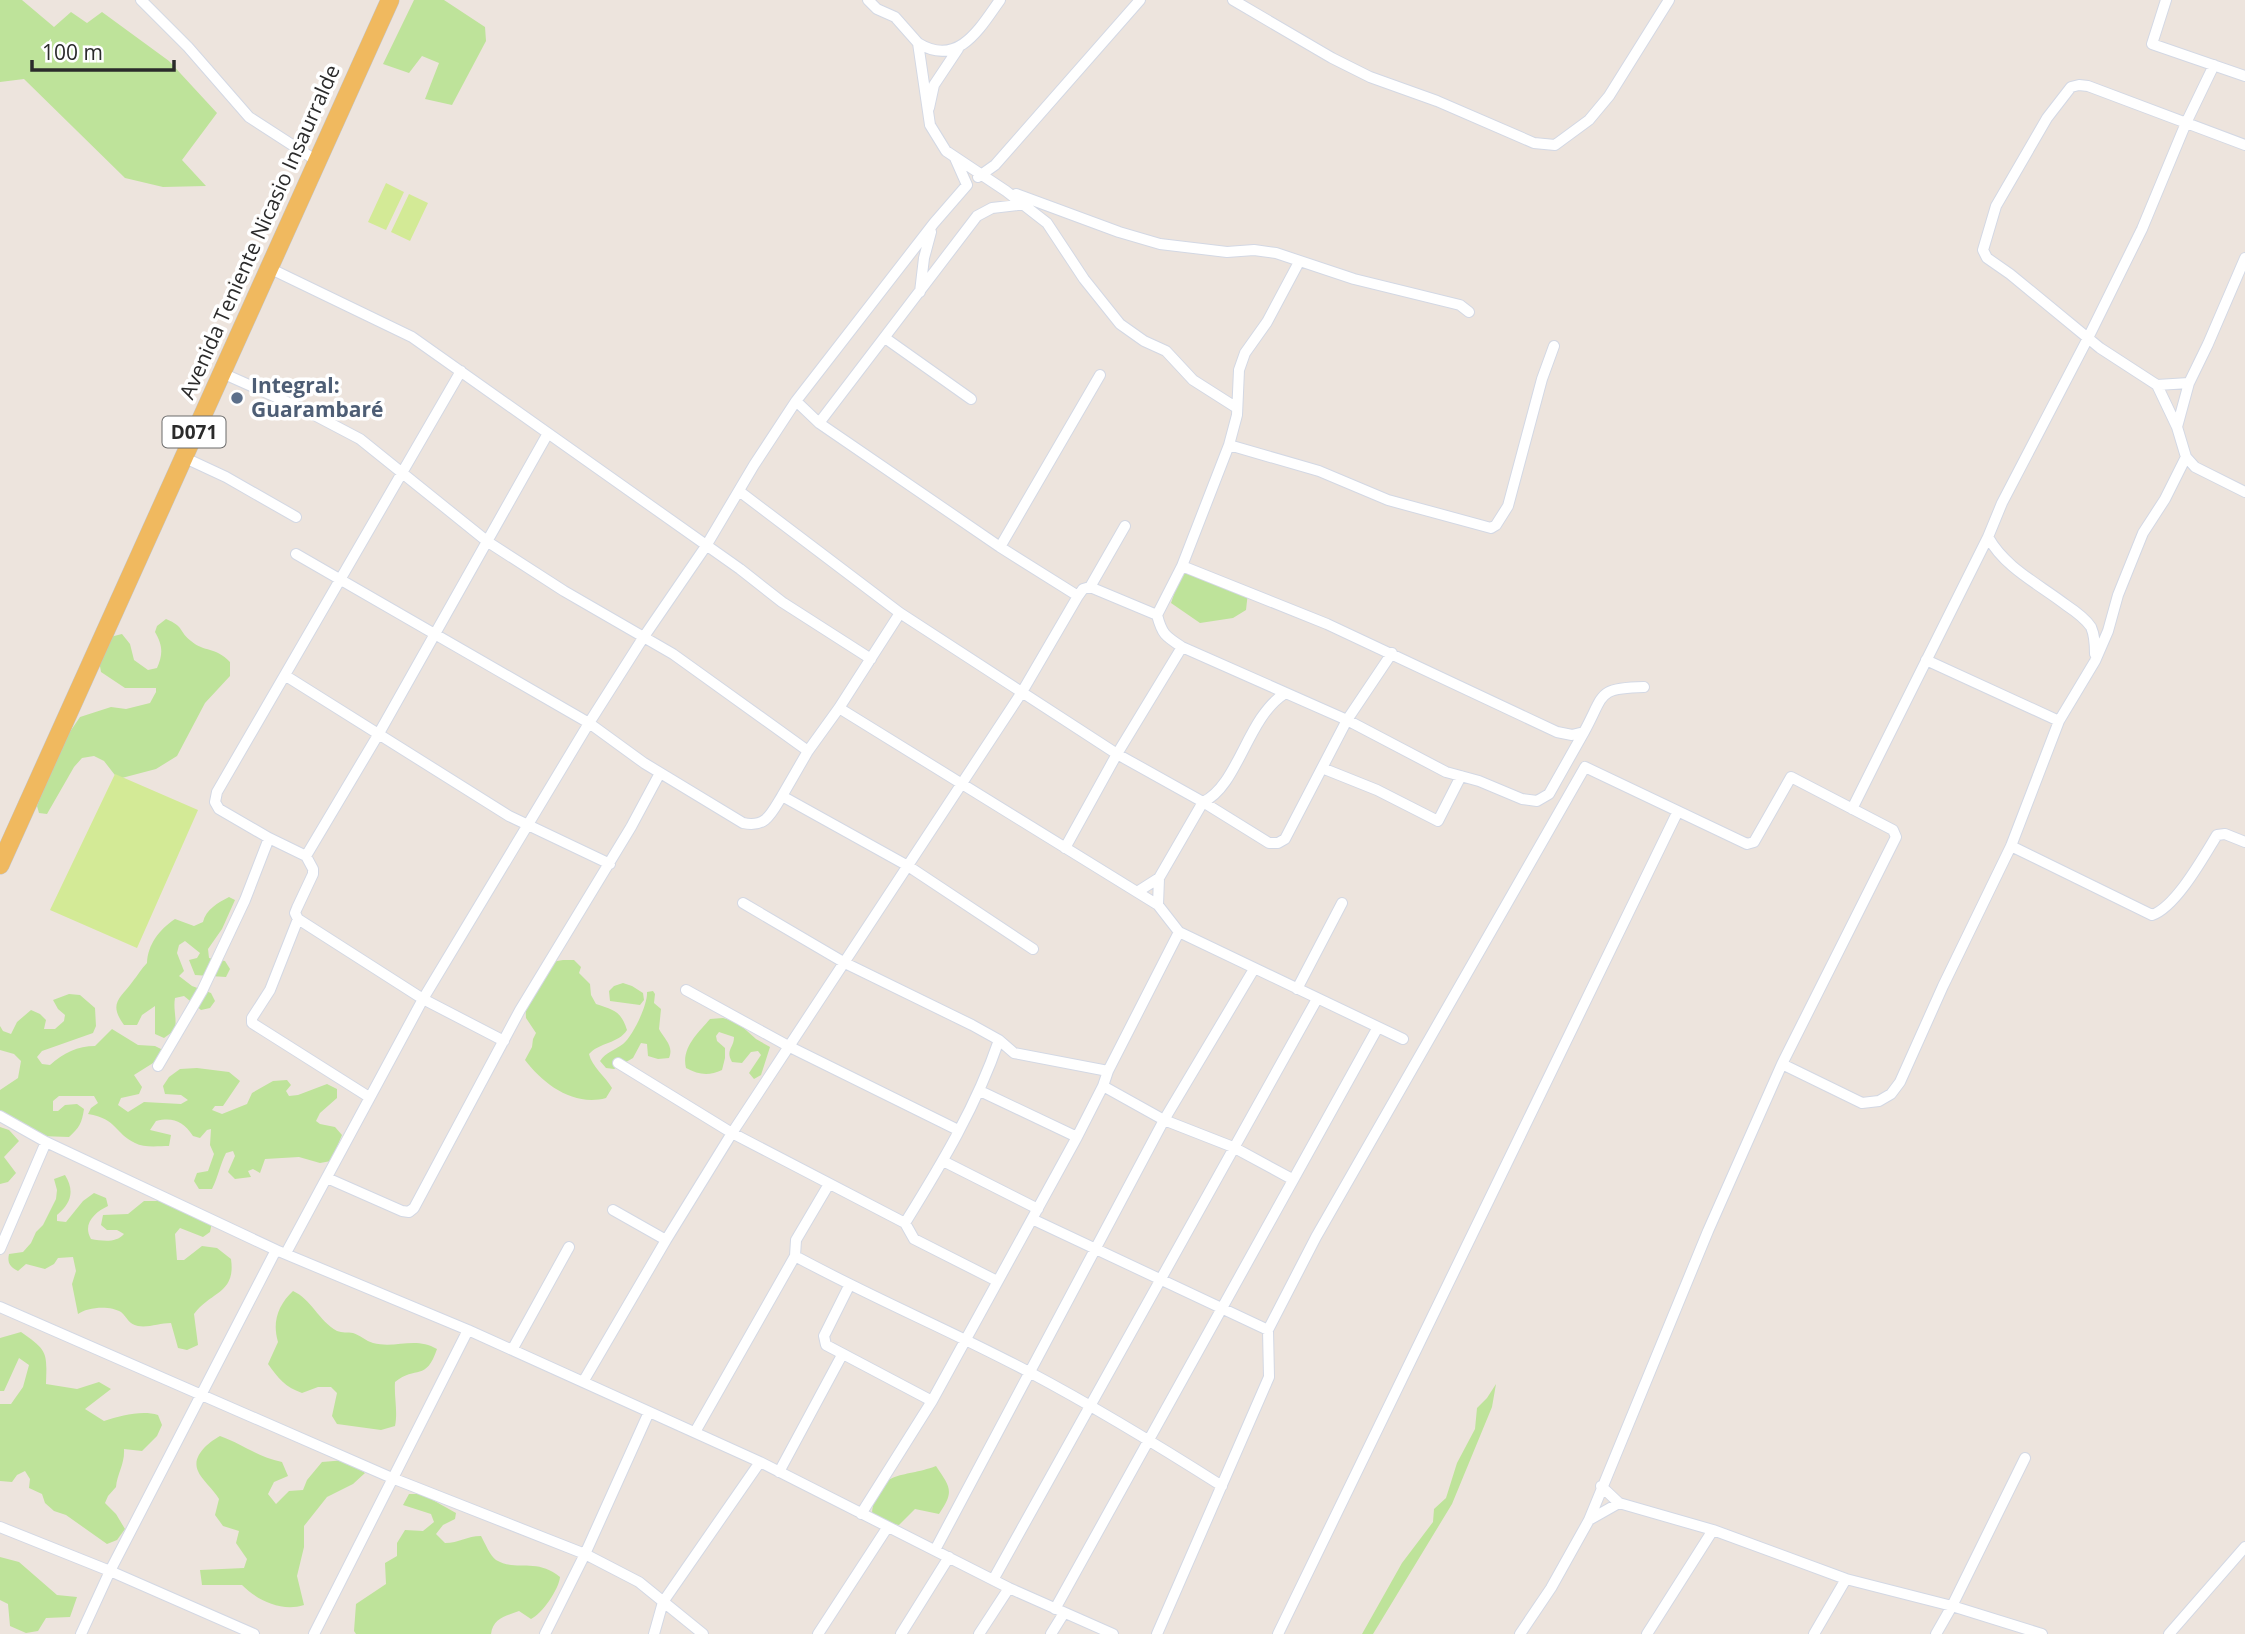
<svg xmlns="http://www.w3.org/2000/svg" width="2245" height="1634" viewBox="0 0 2245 1634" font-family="'Open Sans',sans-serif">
  <rect width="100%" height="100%" fill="#ede4dd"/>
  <path fill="#bee39a" d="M0,0H22L54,27L71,12L87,23L102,12L169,61L217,113L182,160L206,186L163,187L125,178L24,79L0,82Z
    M414,0H444L485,27L486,41L452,105L425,99L439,63L422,56L409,73L383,64Z
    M1186,568L1248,592L1246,610L1233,618L1200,623L1171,603L1179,579Z
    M166,619C185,627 179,632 191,641C205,653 215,646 230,662V676L205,703L177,756L156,769L118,779L104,761L94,756L82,758L74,767L47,814L39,813L37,806L61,745L80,717L111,707L126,709L150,703L156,692V688H125L101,672L98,655L106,638L122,634L130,644L134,660L148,670L157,668C163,654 163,646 155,632L157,626Z
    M229,897L235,900L222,929L208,949L209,958L225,961L230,969L226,977L195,975L189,960L197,958L200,953L185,941L179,945L177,953L184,971L179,976L192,986L211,993L215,1001L210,1008L201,1010L184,996L175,998C173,1009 177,1018 175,1030L164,1038L155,1034V1006L142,1015L137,1025H124C108,1003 120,999 133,981C138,975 141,969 147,963C148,944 159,930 175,919L194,926L203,922C206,909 218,903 229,897Z
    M563,960H574L581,967L579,973L590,984L591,995L596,1004C614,1010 621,1011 627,1030C618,1044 600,1042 589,1054C592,1067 605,1076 612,1088L606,1098C574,1107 543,1084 525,1060L532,1047L533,1039L536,1033L526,1018L525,1000L546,963Z
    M623,983L632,986L643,993L644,1000L640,1005L610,1001L609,991L614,986Z
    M653,991L655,994L654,1003L661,1009L659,1029C665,1040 674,1046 669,1058L658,1059L648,1056L647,1044L641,1043L633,1058L614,1069L606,1068L600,1061C606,1052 614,1051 623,1044C633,1036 648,1004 647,992Z
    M69,994L80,995L95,1008L96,1026L93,1033L42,1051L37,1057L42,1064L50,1065C63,1053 78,1046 95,1046L112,1029L138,1045L155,1046L169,1053L134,1075L142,1087L139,1094L121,1098L118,1105L128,1112L144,1102L181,1104L188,1100L181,1095L165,1094L163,1086L169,1077L180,1069L197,1068L229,1072L240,1081L223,1106H215L212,1110L222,1114L247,1104L252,1093L273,1081L287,1080L291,1085L286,1091L289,1096L298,1095L327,1084L337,1089V1098L320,1113L316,1121L320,1124L335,1127L342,1135L331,1161L320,1163L299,1157L265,1159L260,1173L253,1169L248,1171L251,1177L235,1179L228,1172L235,1156L233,1151L226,1153C220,1165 218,1177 212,1189H199L194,1181L197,1173L208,1171L214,1154L210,1145L211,1129L207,1130L200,1138L193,1136C183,1121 173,1117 156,1121L150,1130L171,1135L169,1146C158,1146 144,1148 135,1143C114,1133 118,1119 88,1114L91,1108L98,1103L94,1096H59L53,1101V1111H58L65,1105L77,1104L84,1109C82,1123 79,1128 69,1137L40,1136L0,1115V1090L18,1078L21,1061L14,1054L0,1050V1026L3,1031L11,1034L17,1022L31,1010L40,1014L46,1020L44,1029H55L64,1021L65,1015L58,1009L53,1000Z
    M723,1018L737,1022L756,1039L770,1047L761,1075L754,1079L749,1073L761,1055L758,1051L751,1052L742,1063L732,1062C725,1050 734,1048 734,1037L719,1032L716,1036L717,1041L725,1048V1058L722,1070C709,1076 699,1075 686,1068C681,1048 698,1033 710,1019Z
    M0,1127L9,1130L19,1141L4,1157L16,1173L8,1182L0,1184Z
    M65,1175C75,1191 71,1203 57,1215V1221L66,1222L83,1201L94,1193L106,1198L108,1206C95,1212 82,1224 91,1239C103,1241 116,1243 124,1234L117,1230H107L101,1225L103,1215L128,1214L144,1201H156L165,1197L212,1222L210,1232L203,1237L180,1228L175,1234L177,1260H184L202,1246L217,1248L231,1259C236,1294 211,1291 194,1314L198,1345L187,1350L178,1348L171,1323C160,1323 148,1328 138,1326C128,1324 128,1318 121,1312C110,1305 87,1307 78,1314L72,1284L76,1271L73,1257L58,1258L54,1264L45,1269L26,1264L18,1271C10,1267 7,1263 9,1254L23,1252L31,1243L36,1232L43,1225L56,1199L57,1190L54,1179Z
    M293,1291C311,1299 319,1321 337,1331C342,1333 348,1332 353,1333C360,1335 366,1341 373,1343C396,1349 415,1336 437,1349C426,1382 416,1365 395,1382C394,1398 398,1411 395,1426L381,1430L337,1424L332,1416L337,1393L331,1387H318L302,1393C285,1387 278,1378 268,1364L278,1342C272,1322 278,1305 293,1291Z
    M21,1332C48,1351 47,1352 46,1384L77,1389L99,1382L111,1389L85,1409L104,1421C121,1416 141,1410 158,1415L162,1425L157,1436L142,1451L124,1449C125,1464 117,1474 116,1487L108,1496L105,1503L116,1514L125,1529L117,1540L107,1544L66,1515L54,1511L45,1503L42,1494L29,1488L30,1479L25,1471L17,1475L12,1482L0,1481V1404H11L23,1387L29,1365L19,1358L4,1391H0V1338Z
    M1496,1384L1492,1407L1452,1504L1373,1634H1362L1402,1563L1433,1522L1434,1509L1446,1498L1457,1463L1475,1429L1477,1408L1487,1398Z
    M220,1436C243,1444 257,1457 282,1462L288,1476L274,1482L268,1494L276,1504L289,1491L303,1490L307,1480L322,1462L346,1460L365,1473L353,1484L327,1497L304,1526V1547L297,1576L304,1605C282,1612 258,1601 242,1585H202L200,1570L244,1568L247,1559L236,1543L239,1531L223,1526L215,1515L219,1499C214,1490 201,1479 198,1471C191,1456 209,1442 220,1436Z
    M936,1466C950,1487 955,1491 939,1514L915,1509L899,1525L882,1522L872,1513C878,1468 902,1479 936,1466Z
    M409,1494H422L456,1513L455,1519L443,1525L436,1534L445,1543C459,1543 467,1536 481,1536C485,1543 490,1556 496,1560C516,1572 536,1557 560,1577C559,1589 542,1614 531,1619L519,1611C506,1616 493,1618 491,1634H356L354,1631L356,1604L386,1584L385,1563L397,1556V1543L405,1530L423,1531L434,1522L431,1514L403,1505Z
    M0,1557L19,1562L57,1595L77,1597L70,1617L46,1618L38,1631L26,1633L10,1626L8,1604L0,1600Z"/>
  <path fill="#d3ea96" d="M386,183L404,192L386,230L368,222Z
    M409,194L428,203L410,241L391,232Z
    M115,774L198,810L137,948L50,910Z"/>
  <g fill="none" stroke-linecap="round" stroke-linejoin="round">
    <defs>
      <path id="street" d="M141,0L188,47L249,117L317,161
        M868,0L877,9L895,17L918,43L930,125L946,151L1006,191L1047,223L1084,279L1120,324L1144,341L1166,351L1193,380L1237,408
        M1233,0L1332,58L1370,77L1437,101L1534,143L1555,145L1589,120L1609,96L1669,0
        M2166,0L2152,44L2245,76
        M918,43C958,68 980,28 1000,0
        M929,108L934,85L958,49
        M2245,145L2088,86L2079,85L2071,87L2047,118L1996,206L1983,250L1987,258L2010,274L2100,348L2157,385L2189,383L2208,344L2245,258
        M978,177L995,165L1140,0
        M1016,194L1119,232L1160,244L1227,252L1254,250L1276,253L1354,279L1460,305L1469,312
        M1299,262L1267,322L1245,353L1239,370L1237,415L1229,445L1182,566L1157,615C1162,634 1165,636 1182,647L1347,720L1446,772L1479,781L1522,799L1537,801L1549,794L1584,732
        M269,268L412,337L740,569L782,602L871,659
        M920,292L924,258L931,232
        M885,338L971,399
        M222,373L303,409L360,439L488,542L564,591L673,654L808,751
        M2157,385L2177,427L2186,457L2195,467L2245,492
        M796,401L819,423L1000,547L1078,596
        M819,423L977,216L992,208L1027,204
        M2177,427L2189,383
        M1229,445L1319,471L1388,500L1491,528L1496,525L1508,506L1542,379L1554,346
        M183,457L226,477L296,517
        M739,491L900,613L1117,754L1203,802L1269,843H1278L1285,839L1347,720L1392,653
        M1000,547L1100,375
        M296,554L589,723L644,763L743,823C766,828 771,814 782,796
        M1182,566L1327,624L1557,732L1572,735L1584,732C1605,694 1596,688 1644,687
        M1090,587L1157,615
        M900,613L839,708L808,751L782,796L908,866L1033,949
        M2095,654C2095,645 2095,636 2091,627C2085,618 2075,611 2066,605C2039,584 2005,568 1988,537L2002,503L2088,338L2142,229L2186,123L2214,65
        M1926,660L2059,721
        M286,676L509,816L610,864
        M839,708L1158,905L1179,932L1403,1039
        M1322,768L1377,790L1438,821L1461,776
        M1852,809L1988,537
        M269,838L306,856L378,735L547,435
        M2011,846L2152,915C2176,907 2204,856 2217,835L2225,834L2245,842
        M1065,848L1117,754L1182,647
        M306,856L313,869V874L297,908L295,913L298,919L423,999L504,1041
        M1137,892L1159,878
        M743,903L845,963L972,1025L999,1040L1014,1053L1108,1071
        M1158,905L1159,878L1203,802C1238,786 1247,718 1284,694
        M298,919L270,990L252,1018V1023L369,1097
        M1297,989L1342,903
        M686,990L790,1047L958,1130
        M618,1063L732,1133L905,1223
        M158,1066L202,991L245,900L269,838L219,809L215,802L217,792L461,371
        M1103,1086L1164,1120L1233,1147L1292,1179
        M980,1091L1077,1137
        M0,1116L46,1142L276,1250L468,1330L760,1462L1009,1588L1113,1634
        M943,1161L1038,1209
        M327,1178L402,1211L409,1212L414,1208L520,1010L631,827L660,773
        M613,1210L666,1240
        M1032,1219L1268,1330
        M0,1249L46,1142
        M286,1253L423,999L589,723L643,638L706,546L754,465L796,401L934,223L967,185L955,158
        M795,1256C872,1298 952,1331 1029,1372C1095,1407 1159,1446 1222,1486
        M997,1281L914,1239L905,1223C941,1165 977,1105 999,1040
        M849,1286L824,1336L826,1345L932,1401
        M0,1307L392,1478L585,1554L639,1582L703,1634
        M512,1350L569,1247
        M583,1382L666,1240L732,1133L1022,692L1078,596L1083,589L1090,587L1125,526
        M695,1432L795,1256L796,1240L829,1184
        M779,1472L842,1355
        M1601,1486L1619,1503L1713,1530L1846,1579L1952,1606L2042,1634
        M861,1514L932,1401L1077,1137L1103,1086L1108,1071L1179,932
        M1589,1520L1619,1503
        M0,1527L110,1571L254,1634
        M935,1550L1164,1120L1254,969
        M993,1580L1317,999
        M1055,1609L1378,1027
        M81,1634L110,1571L276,1250
        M314,1634L468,1330
        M545,1634L585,1554L649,1412
        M654,1634L663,1602L760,1462
        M818,1634L887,1528
        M901,1634L949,1557
        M979,1634L1009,1588
        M1051,1634L1064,1613
        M1157,1634L1269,1377L1268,1330L1316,1237L1585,767L1747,844L1754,842L1791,777L1893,830L1896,837L1782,1064
        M1278,1634L1677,813
        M1520,1634L1551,1588L1589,1520L1708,1231L1782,1064L1862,1103L1879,1101L1891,1094L1900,1082L1943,986L2011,846L2059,721L2095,661L2108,631L2118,595L2143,533L2165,499L2186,457
        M1647,1634L1713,1530
        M1814,1634L1846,1579
        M1936,1634L1952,1606L2025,1458
        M2169,1634L2245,1547"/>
      <path id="primary" d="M0,865L390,0"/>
    </defs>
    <use href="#street" stroke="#d3d8e4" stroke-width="12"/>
    <use href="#primary" stroke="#c4c4c4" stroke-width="19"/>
    <use href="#street" stroke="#fff" stroke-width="10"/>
    <use href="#primary" stroke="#f0b95f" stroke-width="18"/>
  </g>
  <circle fill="#5c6f8a" stroke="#fff" stroke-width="2.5" cx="237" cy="398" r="7"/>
  <g text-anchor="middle" stroke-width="7" stroke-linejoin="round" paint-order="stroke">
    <rect fill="#fff" stroke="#6b6b6b" stroke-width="2" x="162.5" y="416.5" width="63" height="31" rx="5"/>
    <g font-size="19" font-weight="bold" fill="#2b2b2b">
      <text x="194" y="439">D071</text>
    </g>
    <g font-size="21" fill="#2b2b2b" stroke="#fff">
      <text transform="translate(260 232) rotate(-66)" y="7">Avenida Teniente Nicasio Insaurralde</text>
    </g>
    <g font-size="21" font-weight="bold" fill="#4e5e75" stroke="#fff" text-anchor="start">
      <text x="251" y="393">Integral:<tspan x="251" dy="24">Guarambaré</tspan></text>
    </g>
  </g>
  <path d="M32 60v10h142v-10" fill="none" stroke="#2b2b2b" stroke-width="3.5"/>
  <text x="42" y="60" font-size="21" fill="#2b2b2b" stroke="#ffffff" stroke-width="5" paint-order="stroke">100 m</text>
</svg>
